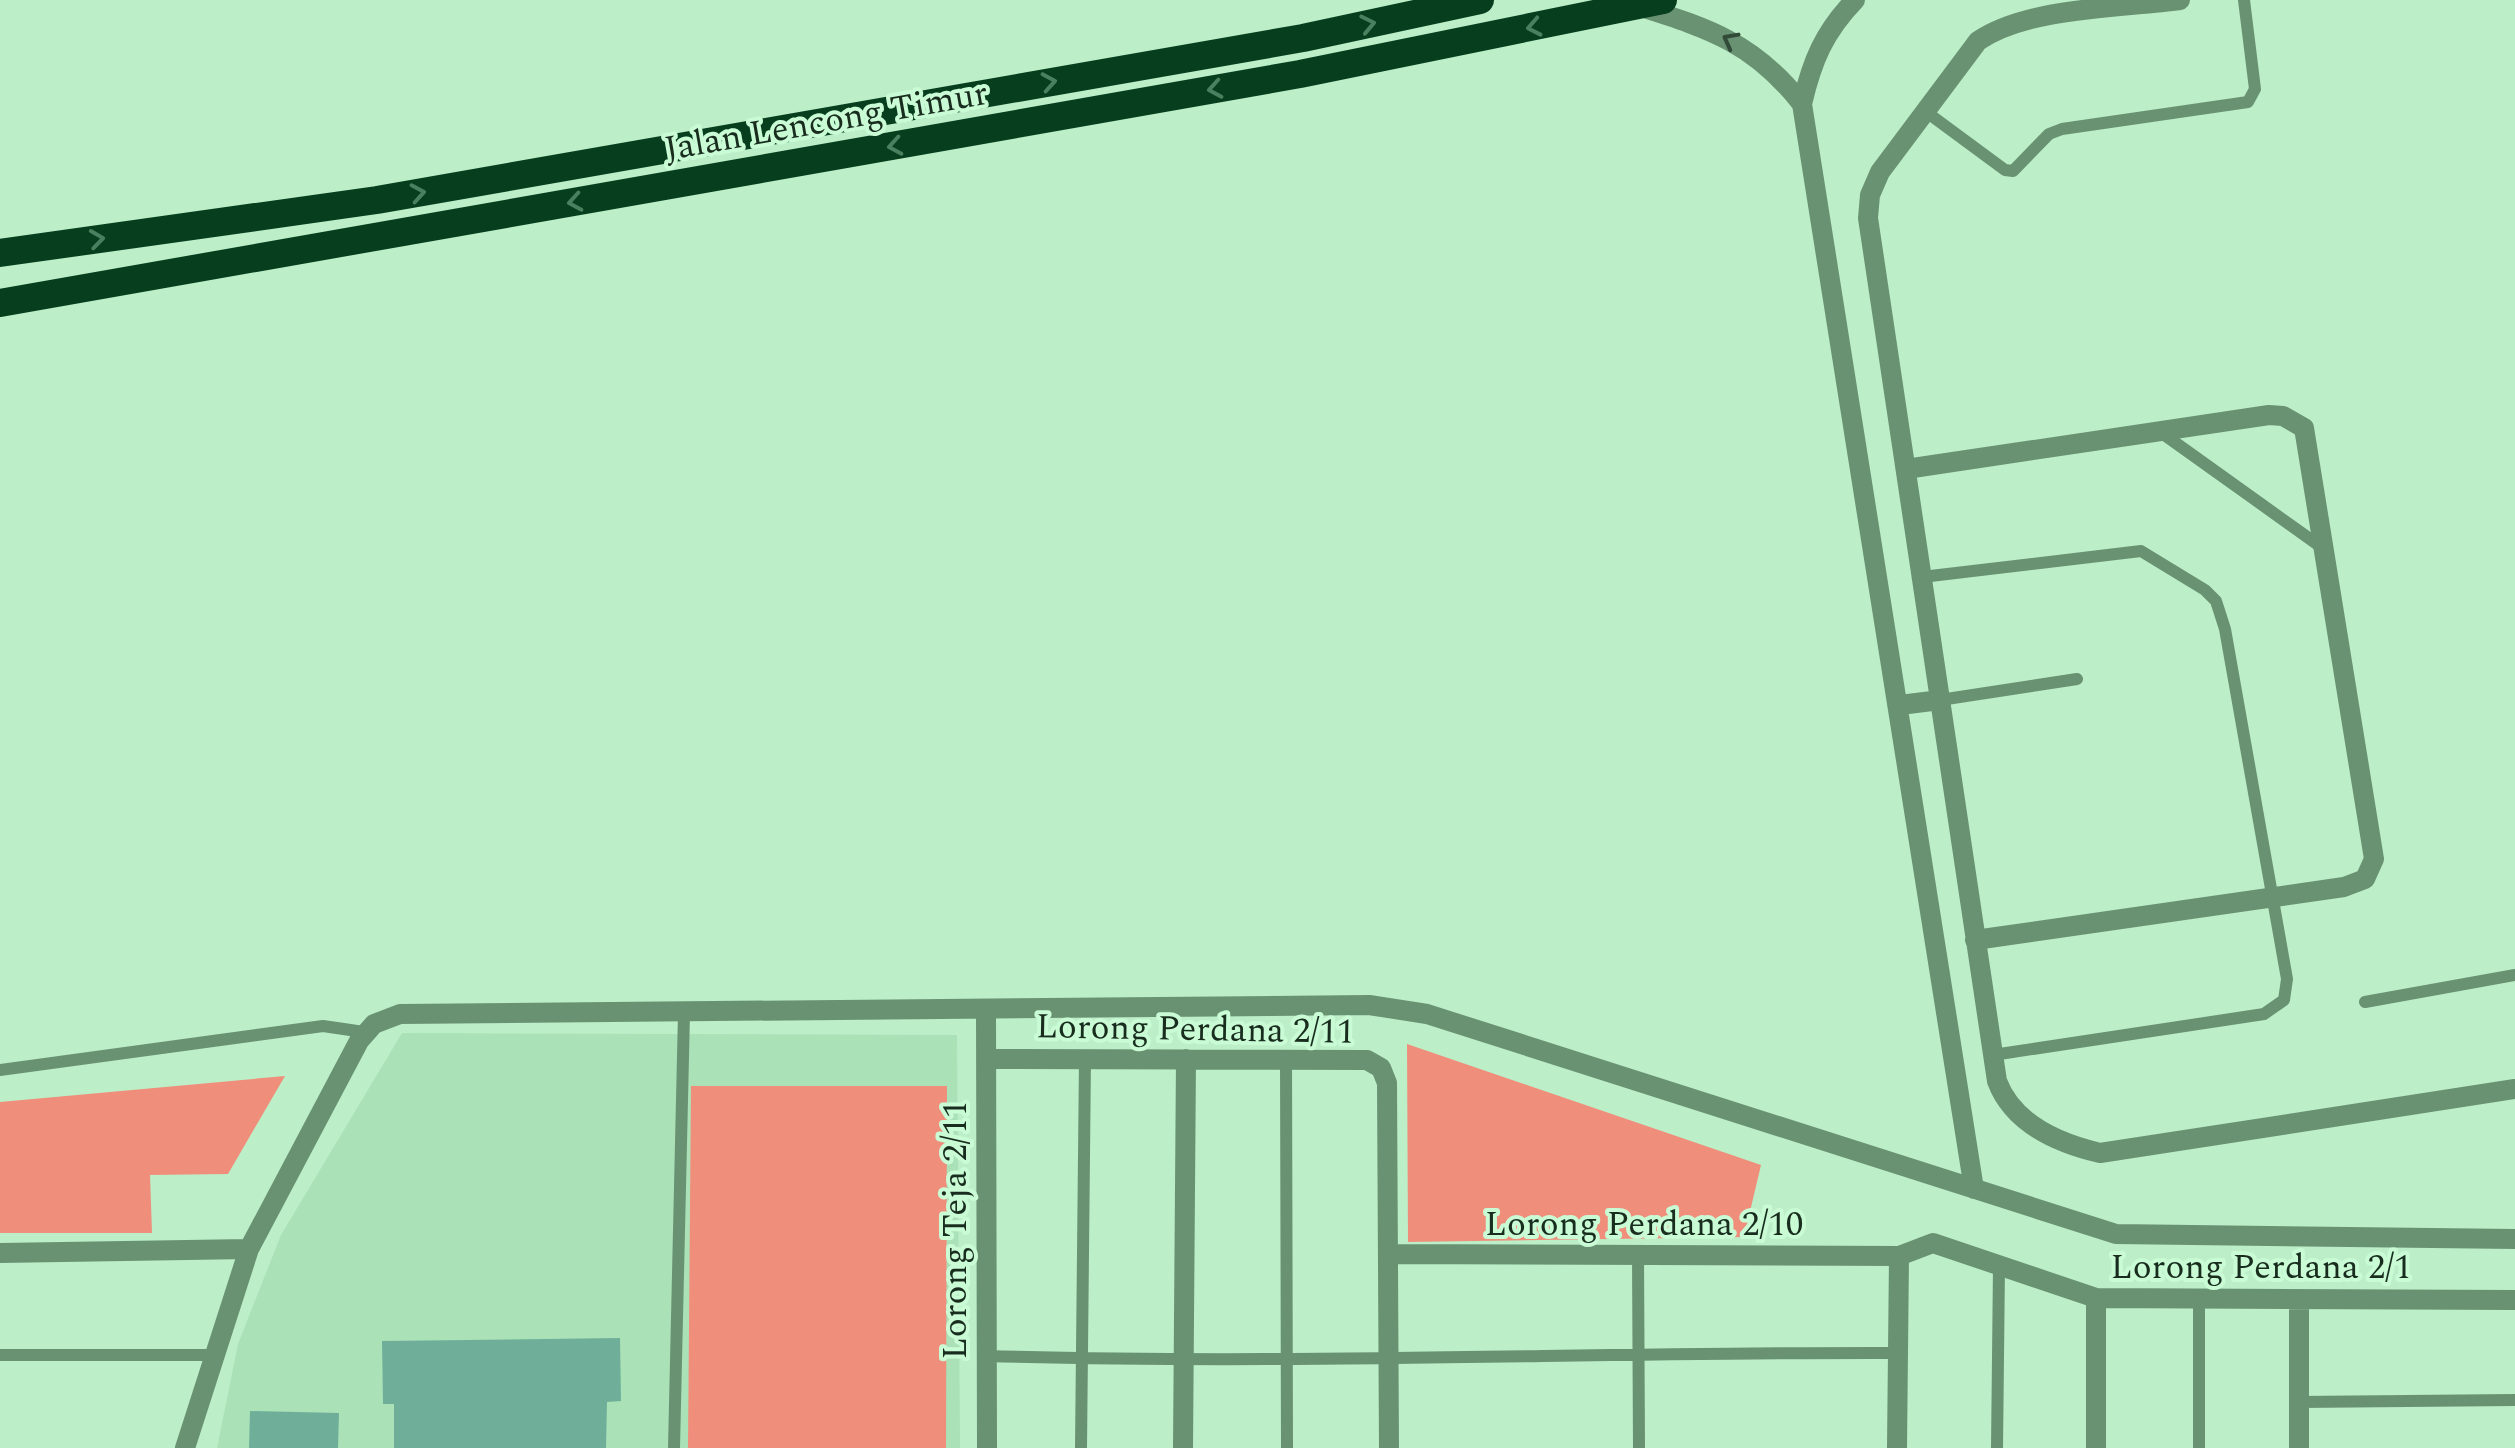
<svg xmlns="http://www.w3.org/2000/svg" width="2515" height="1448" viewBox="0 0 2515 1448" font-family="Spectral,serif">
  <rect width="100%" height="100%" fill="#bceec8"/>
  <path fill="#aae1b7" d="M402,1033L957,1035L960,1448H217L238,1344L281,1235Z"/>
  <path fill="#f08e7c" d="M1407,1044L1761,1165L1744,1237L1408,1242Z
    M285,1076L228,1174L150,1175L152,1233H0V1102Z
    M691,1086H947L946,1448H688Z"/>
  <path fill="#6faf9a" d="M620,1338L621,1401L607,1402L606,1448H394V1404H383L382,1341Z
    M250,1411L339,1413L338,1448H249Z"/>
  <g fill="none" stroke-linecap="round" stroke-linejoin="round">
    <path stroke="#699273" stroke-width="12" d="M1925,111L2005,170L2013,171L2049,134L2062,129L2248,102L2255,89L2244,0
      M2159,431L2324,549
      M1922,577L2141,551L2205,590L2216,601L2225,629L2287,979L2284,1000L2264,1014L1993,1055
      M1940,700L2077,679
      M2365,1002L2515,975
      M1286,1059L1287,1448
      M0,1070L323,1026L364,1032
      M1638,1256L1639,1448
      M2199,1300V1448
      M0,1355H215
      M987,1356C1290,1365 1594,1352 1898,1353
      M2299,1402L2515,1400
      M674,1448L684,1013
      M1081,1448L1085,1058
      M1997,1448L1999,1266"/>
    <path stroke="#699273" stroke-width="20" d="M1855,0C1824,32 1812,61 1802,104L1974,1189
      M2180,0C2120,8 2028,7 1978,41L1880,172L1870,195L1868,218L1997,1081C2013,1124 2057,1143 2100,1153L2515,1089
      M1641,7C1711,29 1755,44 1802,104
      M1906,469L2269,415L2283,416L2304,428L2374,859L2365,879L2344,887L1975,940
      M1900,705L1940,700
      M986,1011L987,1448
      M986,1059L1367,1060L1381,1068L1387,1083L1389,1448
      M0,1253L249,1249
      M1388,1254L1899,1256L1933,1243L2096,1298L2515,1300
      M2096,1298V1448
      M185,1448L249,1249L359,1041L374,1024L400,1014L1369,1005L1427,1014L2116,1234L2515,1239
      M1183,1448L1186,1059
      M1897,1448L1899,1256
      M2299,1448V1300"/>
    <path stroke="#063e1e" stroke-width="28" d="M0,253L377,200L1303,38L1480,0
      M0,303L1300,74L1663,0"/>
  </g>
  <defs><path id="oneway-chevron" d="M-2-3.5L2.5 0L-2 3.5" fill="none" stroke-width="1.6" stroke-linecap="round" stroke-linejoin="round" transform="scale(2.5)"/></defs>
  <g stroke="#4a805e">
    <use href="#oneway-chevron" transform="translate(1368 24) rotate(-12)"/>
    <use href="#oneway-chevron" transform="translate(1534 27) rotate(169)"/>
    <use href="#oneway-chevron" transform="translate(1049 82) rotate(-10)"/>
    <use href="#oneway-chevron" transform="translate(1215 89) rotate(170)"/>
    <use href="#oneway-chevron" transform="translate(895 146) rotate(170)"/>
    <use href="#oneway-chevron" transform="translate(418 193) rotate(-10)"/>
    <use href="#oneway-chevron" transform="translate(575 202) rotate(170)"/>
    <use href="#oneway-chevron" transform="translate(97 239) rotate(-8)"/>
  </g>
  <use stroke="#314b38" href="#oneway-chevron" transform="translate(1730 40) rotate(-152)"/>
  <g text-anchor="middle" stroke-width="8" stroke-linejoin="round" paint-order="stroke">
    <g font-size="35" fill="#192d1f" stroke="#c9fbd5">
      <text transform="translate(826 120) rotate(-10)" y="12">Jalan Lencong Timur</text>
      <text transform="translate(1195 1028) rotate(1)" y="12">Lorong Perdana 2/11</text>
      <text x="1644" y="1235">Lorong Perdana 2/10</text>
      <text transform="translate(954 1230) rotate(-90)" y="12">Lorong Teja 2/11</text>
      <text x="2261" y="1278">Lorong Perdana 2/1</text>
    </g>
  </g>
</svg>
